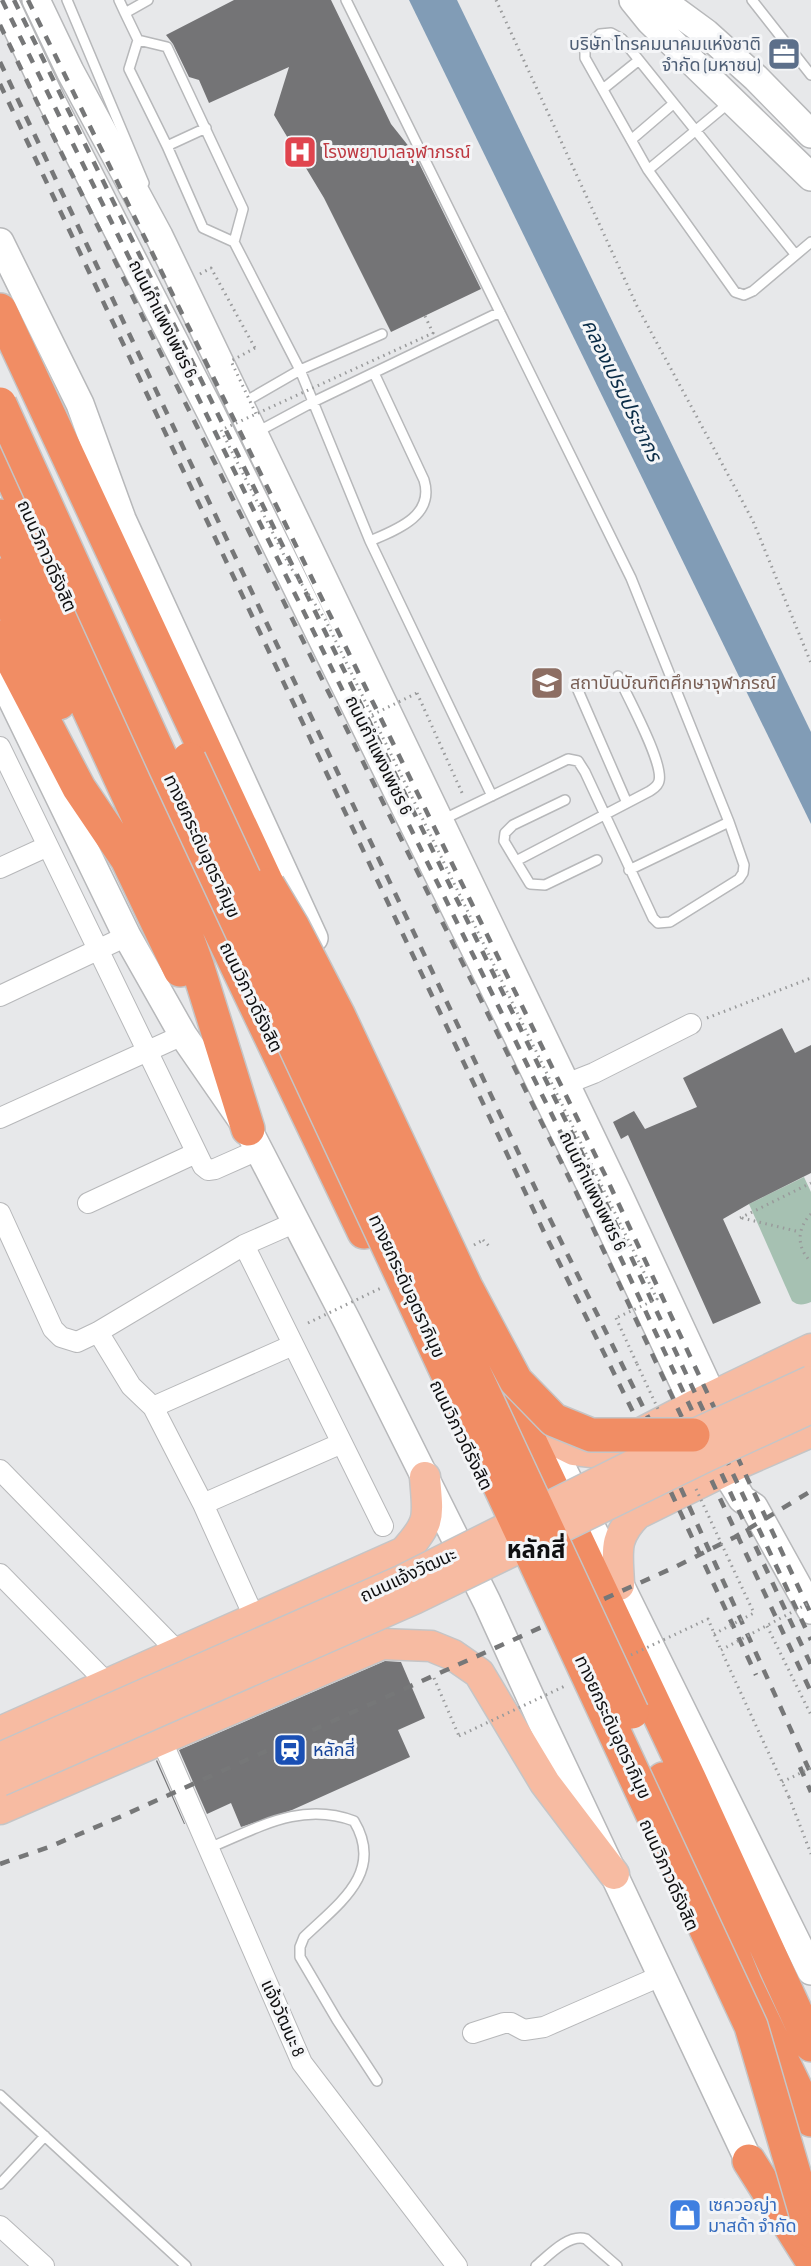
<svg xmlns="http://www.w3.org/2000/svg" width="811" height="2266" viewBox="0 0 811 2266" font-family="'Sofia Sans Condensed','Noto Sans Thai',sans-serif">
  <rect width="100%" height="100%" fill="#e7e8ea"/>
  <path fill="#a6c1b2" d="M804,1177L811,1192V1302C804,1305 798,1306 792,1301L749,1204Z"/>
  <path fill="#819cb6" d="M409,0H457L811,732V824Z"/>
  <path fill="#747476" d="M234,0H331L391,124L414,153L481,289L391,332L324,198L274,115L289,67L209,103L199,80L189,77L173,44L166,35Z
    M782,1028L795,1053L811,1045V1173L749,1204L723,1219L761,1303L713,1324L628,1135L621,1139L613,1122L634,1111L645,1129L697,1107L683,1078Z
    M385,1661L401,1662L425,1718L398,1730L410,1757L292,1810L241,1827L231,1803L207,1814L179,1750Z
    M157,1760L185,1824H184L156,1761Z"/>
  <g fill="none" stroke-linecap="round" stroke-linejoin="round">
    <defs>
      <path id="lane" d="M67,0L144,183
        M119,0L125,13
        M148,0L125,13L138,40L129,69L167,146L203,228L234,242L300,370L370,541L492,796
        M346,0L631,578L729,822L744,865L743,873L739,879L670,922L658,923L653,918L585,772L578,761L568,759L442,820
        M752,0L811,75
        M138,40L167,47L243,209L234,242
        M603,89L639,60
        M631,140L673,104
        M167,146L206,128
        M648,170L730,102
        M795,254L622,39L611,33L600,34L585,48V58L648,170L735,292L744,295L753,291L811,242
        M241,404L300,370L382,334
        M257,432L313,402L500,312
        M370,541C396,530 435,516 424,480L374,373
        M577,688L627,803
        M565,800L513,825L505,833L504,841L516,861L650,791C654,788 658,786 659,781C664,763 627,696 618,676
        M516,861L530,884L545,885L597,860
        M629,870L729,822
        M209,1848C258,1828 301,1801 354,1821C385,1873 338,1904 304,1937L300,1947V1957L337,2020L377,2081
        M0,2095L186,2266
        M0,2184L45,2136
        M536,2266C548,2256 569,2233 586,2239L617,2266"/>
      <path id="street" d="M0,747L203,1166L208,1170L215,1169L258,1150
        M0,868L48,846
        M0,996L127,936
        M566,1084L594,1073L691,1024
        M0,1118L183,1035
        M88,1203L196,1153
        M0,1213L53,1329L61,1337L77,1342L98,1332L244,1245L296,1222
        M244,1245L383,1526
        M98,1332L131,1386L153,1407L293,1345
        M153,1407L203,1504L255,1619
        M0,1470L179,1653
        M203,1504L342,1443
        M0,1574L108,1684
        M161,1739L302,2063L457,2266
        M473,2033L504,2023H511L524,2030L544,2027L663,1975
        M0,2226L44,2266"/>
      <path id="secondary" d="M4,0L51,100L211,413L494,988L599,1203L725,1471L742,1499L754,1507L811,1610
        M36,0L70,71L159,236L618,1193L722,1417
        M633,0L650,21L811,177
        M661,0L706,33L756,78L811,134
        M0,242L80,404L122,519L314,938
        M0,675L127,936L183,1035L248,1129L347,1321L487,1602L540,1718L757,2178
        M542,1427L811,1971"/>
      <path id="primary" d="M546,1436L574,1450L592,1452L622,1445L643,1432L693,1406L811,1349
        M619,1585C618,1553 612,1539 637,1514L742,1462L811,1432
        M0,1732L404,1552C432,1521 428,1517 425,1477
        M0,1809L382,1644L431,1646L453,1655L479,1673L545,1783L614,1874"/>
      <path id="highway" d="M0,310L280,911
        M0,451L148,780L364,1232
        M0,516L163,871L197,965L248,1129
        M0,575L10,602L59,703
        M0,637L79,788L127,859L180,970
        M491,1359L689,1778L811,2045
        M663,1779L745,1983L811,2120
        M749,2161L811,2259"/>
    </defs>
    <use href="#lane" stroke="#b7b8ba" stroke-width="12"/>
    <use href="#street" stroke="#b7b8ba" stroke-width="22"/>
    <use href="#secondary" stroke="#b7b8ba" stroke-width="30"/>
    <use href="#primary" stroke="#c5c5c6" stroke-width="33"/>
    <use href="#highway" stroke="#c5c5c6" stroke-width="36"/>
    <path stroke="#999a9b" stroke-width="3" stroke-dasharray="1.5 4.5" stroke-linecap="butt" d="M496,0L637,306L753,521L811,663
      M200,274L211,268L255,348
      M417,693L463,795
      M707,1018L811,978
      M811,1214C797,1228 796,1247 811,1262
      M740,1218L811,1183
      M742,1218L800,1232
      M483,1240L491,1248
      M616,1318L637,1364
      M729,1560L754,1613
      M767,1626L811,1715
      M434,1678L459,1736
      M789,1797L811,1854"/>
    <use href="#lane" stroke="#fff" stroke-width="9"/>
    <use href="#street" stroke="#fff" stroke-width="20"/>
    <use href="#secondary" stroke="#fff" stroke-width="27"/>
    <use href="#primary" stroke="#f7bba2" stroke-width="30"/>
    <use href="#highway" stroke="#f18d64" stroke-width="33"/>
    <path stroke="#767778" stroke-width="4.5" stroke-dasharray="10 10" stroke-linecap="butt" d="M2,0L587,1186L811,1665
      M14,0L596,1182L811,1640
      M28,0L606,1177L811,1614
      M0,25L60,150L576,1192L811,1692
      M0,62L548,1215L653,1427L811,1774
      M0,84L544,1232L643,1432L756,1675
      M800,1767L811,1792
      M0,1864L49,1847L122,1816L675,1567L735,1537L811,1491"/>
    <defs>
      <path id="primary-bridge" d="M0,1758L403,1580L693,1435L811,1381
        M0,1781L414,1599L707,1456L811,1408"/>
      <path id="highway-bridge" d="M0,404L166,769L751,2026L811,2231
        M189,759L632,1712
        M268,885L293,927L338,1014L466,1287L516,1381L554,1420L591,1435H693"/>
    </defs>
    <use href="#primary-bridge" stroke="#c5c5c6" stroke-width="33" stroke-linecap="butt"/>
    <use href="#highway-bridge" stroke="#c5c5c6" stroke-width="36" stroke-linecap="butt"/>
    <path stroke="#999a9b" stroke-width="3" stroke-dasharray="1.5 4.5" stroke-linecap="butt" d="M425,316L433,333L221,430L289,565L325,619L657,1299L616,1318
      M255,348L231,361L256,414
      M372,715L417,693
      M474,1245L483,1240
      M308,1323L381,1288
      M637,1364L658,1409
      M696,1489L729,1560
      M714,1634L754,1613
      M631,1655L708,1619L721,1650
      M459,1736L565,1686
      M782,1782L811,1768
      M789,1797L721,1650L811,1602"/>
    <use href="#primary-bridge" stroke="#f7bba2" stroke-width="30"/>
    <use href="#highway-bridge" stroke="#f18d64" stroke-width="33"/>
  </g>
  <defs>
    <symbol id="office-square" viewBox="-11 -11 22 22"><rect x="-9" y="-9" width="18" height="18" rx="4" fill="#5c6f8a" stroke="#f4f5f7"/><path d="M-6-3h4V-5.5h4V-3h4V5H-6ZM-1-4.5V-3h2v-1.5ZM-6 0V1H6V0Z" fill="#fff"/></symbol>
    <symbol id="hospital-square" viewBox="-11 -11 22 22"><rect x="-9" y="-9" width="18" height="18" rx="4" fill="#e0444e" stroke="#f4f5f7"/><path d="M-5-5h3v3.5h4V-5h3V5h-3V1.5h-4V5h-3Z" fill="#fff"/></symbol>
    <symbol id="university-square" viewBox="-11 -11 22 22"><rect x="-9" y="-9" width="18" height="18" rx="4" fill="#8d6e63" stroke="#f4f5f7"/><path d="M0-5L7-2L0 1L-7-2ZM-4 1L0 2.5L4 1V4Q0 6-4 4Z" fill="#fff"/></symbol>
    <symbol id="station-square" viewBox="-11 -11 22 22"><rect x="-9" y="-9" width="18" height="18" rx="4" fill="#1a4fb4" stroke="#f4f5f7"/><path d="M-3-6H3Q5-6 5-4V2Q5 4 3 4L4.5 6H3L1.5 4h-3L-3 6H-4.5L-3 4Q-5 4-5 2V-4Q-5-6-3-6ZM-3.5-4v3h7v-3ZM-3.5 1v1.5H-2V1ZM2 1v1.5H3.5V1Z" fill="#fff"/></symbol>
    <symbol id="shop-square" viewBox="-11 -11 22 22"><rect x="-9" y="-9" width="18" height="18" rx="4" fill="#3f7fe0" stroke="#f4f5f7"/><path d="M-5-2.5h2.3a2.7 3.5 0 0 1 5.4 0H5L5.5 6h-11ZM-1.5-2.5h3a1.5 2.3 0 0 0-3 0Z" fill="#fff"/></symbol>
  </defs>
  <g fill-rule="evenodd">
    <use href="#office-square" x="765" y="35" width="38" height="38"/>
    <use href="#hospital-square" x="281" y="133" width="38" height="38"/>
    <use href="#university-square" x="528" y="664" width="38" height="38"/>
    <use href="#station-square" x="271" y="1731" width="38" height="38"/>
    <use href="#shop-square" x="666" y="2196" width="38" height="38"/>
  </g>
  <g text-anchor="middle" stroke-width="6" stroke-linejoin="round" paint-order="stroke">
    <g font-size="18" fill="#4e5e75" stroke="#f4f5f7" text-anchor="end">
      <text x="761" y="50">บริษัท โทรคมนาคมแห่งชาติ<tspan x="761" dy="21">จำกัด (มหาชน)</tspan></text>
    </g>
    <g font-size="18" fill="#be3a42" stroke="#f4f5f7" text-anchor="start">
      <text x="323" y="158">โรงพยาบาลจุฬาภรณ์</text>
    </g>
    <g font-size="18" fill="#0f0f10" stroke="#f4f5f7">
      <text transform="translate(163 319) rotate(63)" y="6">ถนนกำแพงเพชร 6</text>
      <text transform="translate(47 556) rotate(66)" y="6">ถนนวิภาวดีรังสิต</text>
      <text transform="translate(379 755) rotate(64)" y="6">ถนนกำแพงเพชร 6</text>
      <text transform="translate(202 846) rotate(65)" y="6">ทางยกระดับอุตราภิมุข</text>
      <text transform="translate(251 997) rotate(64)" y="6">ถนนวิภาวดีรังสิต</text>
      <text transform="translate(593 1191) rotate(64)" y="6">ถนนกำแพงเพชร 6</text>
      <text transform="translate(407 1286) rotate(65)" y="6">ทางยกระดับอุตราภิมุข</text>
      <text transform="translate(461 1435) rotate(64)" y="6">ถนนวิภาวดีรังสิต</text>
      <text transform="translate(408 1575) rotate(-25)" y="6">ถนนแจ้งวัฒนะ</text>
      <text transform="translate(613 1727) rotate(65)" y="6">ทางยกระดับอุตราภิมุข</text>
      <text transform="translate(669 1875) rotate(66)" y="6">ถนนวิภาวดีรังสิต</text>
      <text transform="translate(283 2018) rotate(66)" y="6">แจ้งวัฒนะ 8</text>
    </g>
    <g font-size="18" fill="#785e54" stroke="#f4f5f7" text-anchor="start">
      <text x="570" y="689">สถาบันบัณฑิตศึกษาจุฬาภรณ์</text>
    </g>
    <g font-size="18" fill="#164399" stroke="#f4f5f7" text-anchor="start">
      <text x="313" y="1756">หลักสี่</text>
    </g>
    <g font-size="18" fill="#366cbe" stroke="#f4f5f7" text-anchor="start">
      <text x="708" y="2211">เซควอญ่า<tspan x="708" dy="21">มาสด้า จำกัด</tspan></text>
    </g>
    <g font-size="20" font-style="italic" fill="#0a2c47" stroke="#f4f5f7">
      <text transform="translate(622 390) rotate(64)" y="7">คลองเปรมประชากร</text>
    </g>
    <g font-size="24" font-weight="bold" fill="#0f0f10" stroke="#f4f5f7">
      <text x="536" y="1558">หลักสี่</text>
    </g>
  </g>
</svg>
